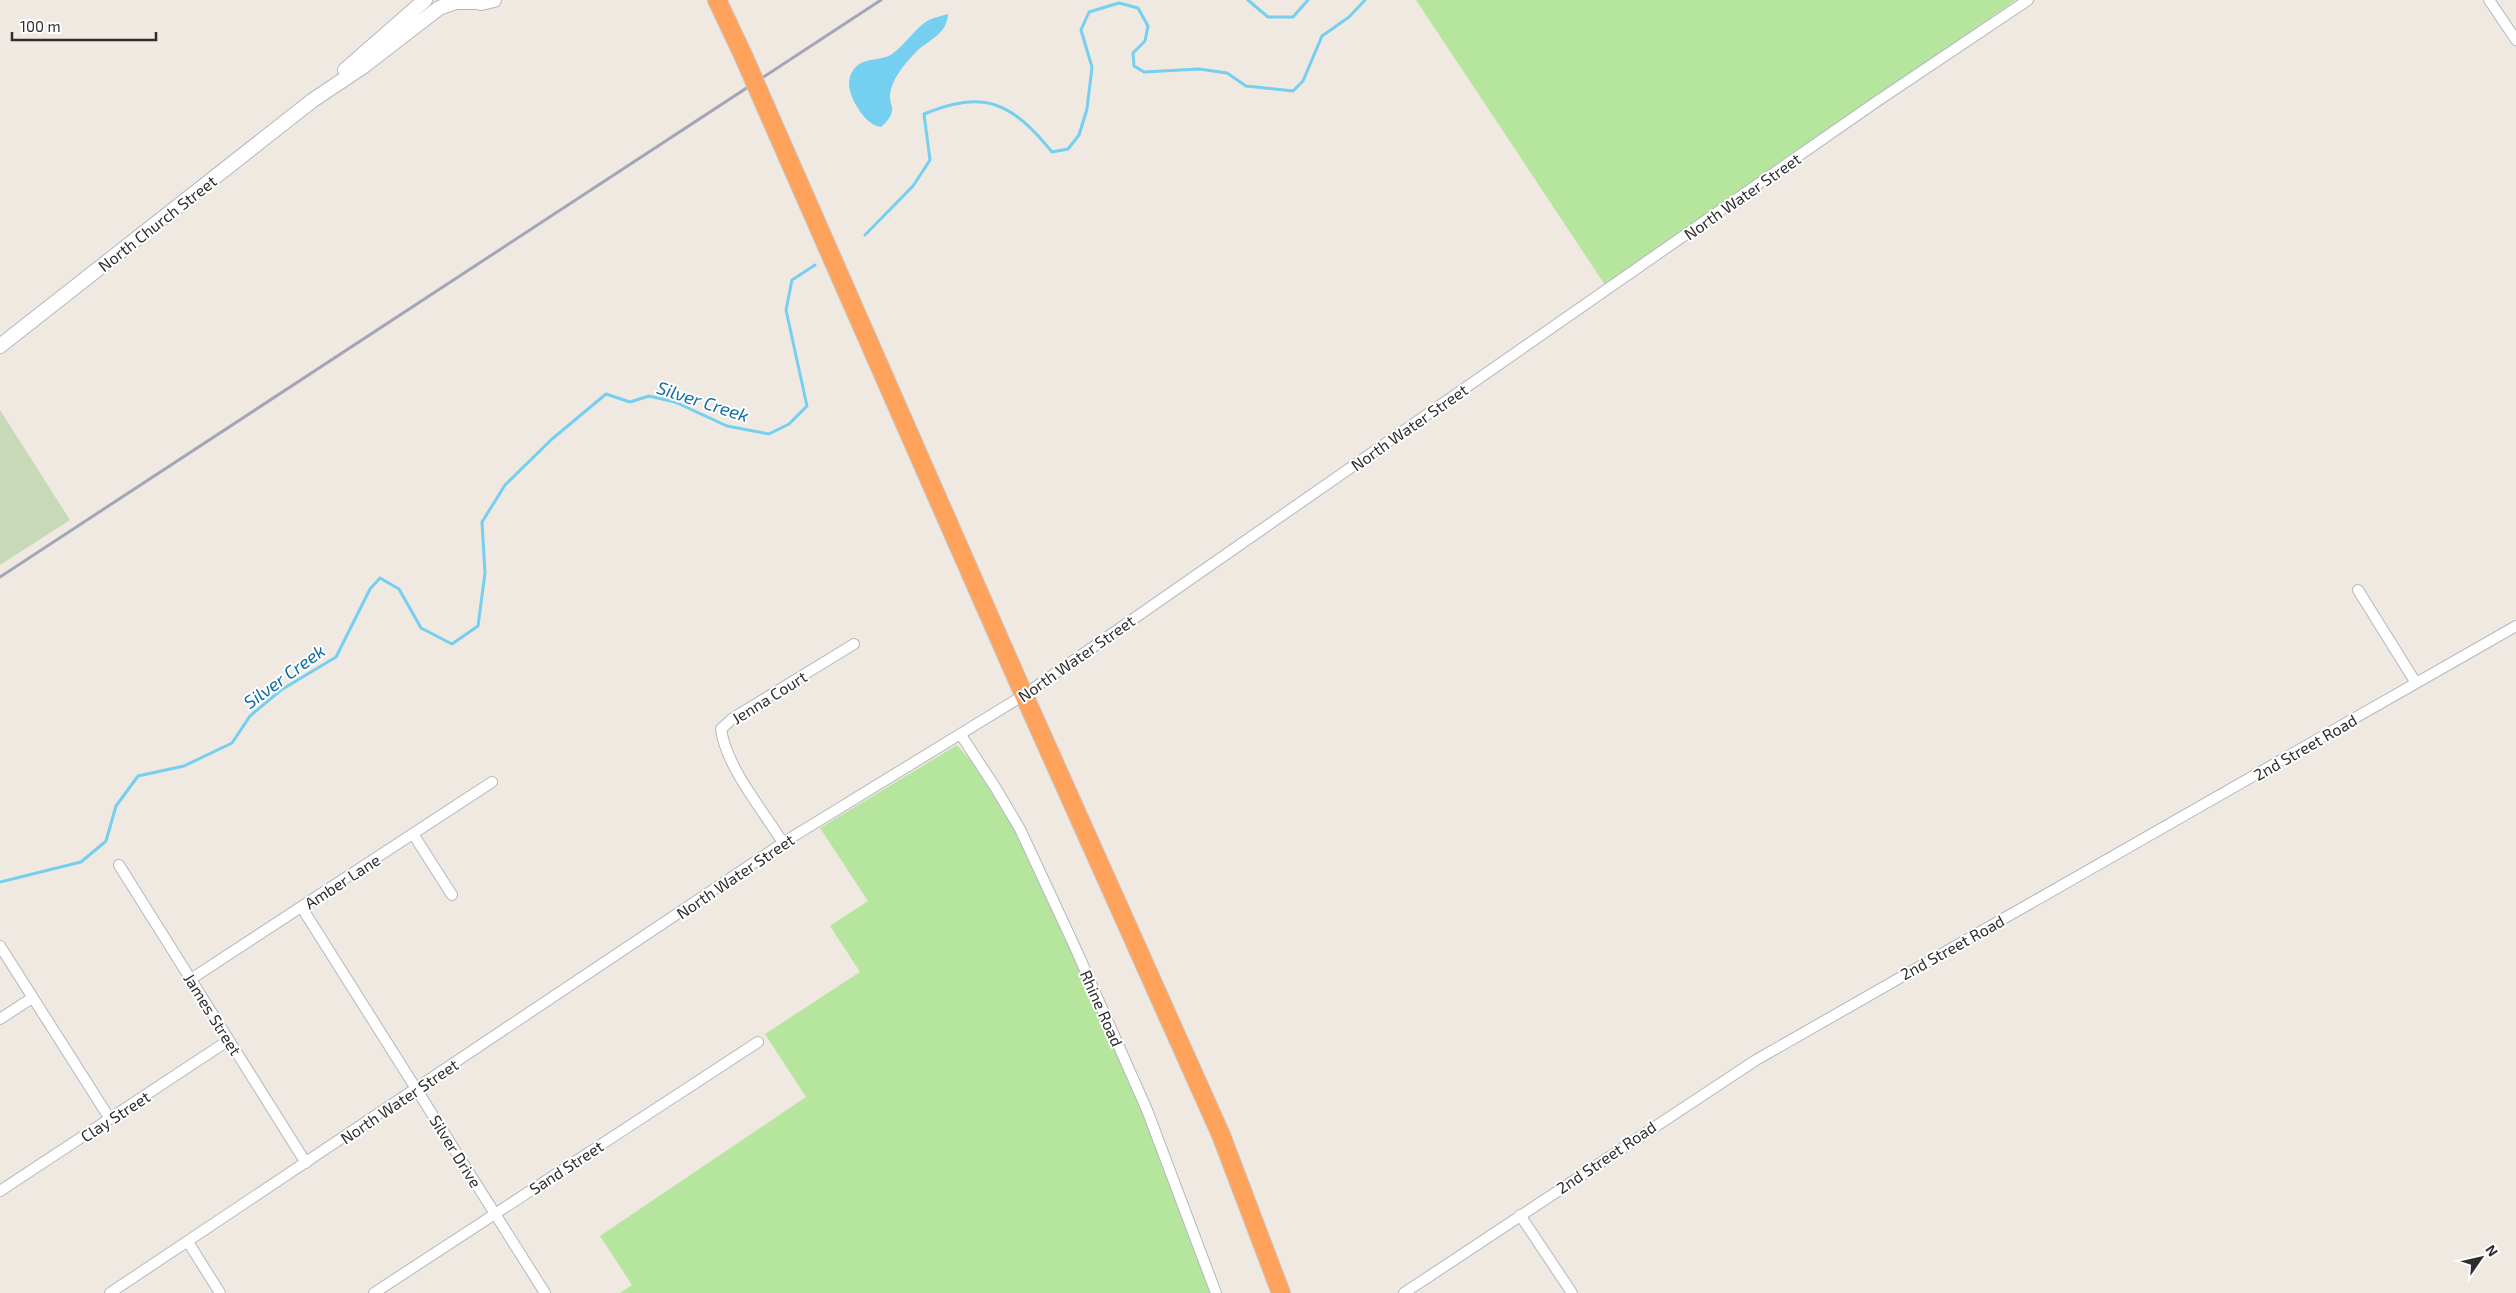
<svg xmlns="http://www.w3.org/2000/svg" width="2516" height="1293" font-family="'Exo 2',sans-serif">
	<style>
		.green { fill: #b6e59e }
		.cemetery { fill: #c8d9b8 }
		.water { fill: #75cff0 }
		.lines { fill: none; stroke-linecap: round; stroke-linejoin: round }
		.stream { stroke: #75cff0; stroke-width: 3 }
		.street-casing { stroke: #b4b7c1; stroke-width: 12 }
		.secondary-casing { stroke: #b4b7c1; stroke-width: 16 }
		.highway-casing { stroke: #c9c9c9; stroke-width: 20 }
		.street { stroke: #fff; stroke-width: 10 }
		.secondary { stroke: #fff; stroke-width: 14 }
		.highway { stroke: #ffa35c; stroke-width: 18 }
		.rail { stroke: #a3a6b8; stroke-width: 3 }
		.highway-bridge-casing { stroke: #c9c9c9; stroke-width: 20; stroke-linecap: butt }
		.highway-bridge { stroke: #ffa35c; stroke-width: 18 }
		.labels { text-anchor: middle; dominant-baseline: central; stroke-width: 4; stroke-linejoin: round; paint-order: stroke }
		.street-label { font-size: 16px; fill: #2e2e2e; stroke: #fff }
		.water-label { font-size: 18px; font-style: italic; fill: #0d6fa3; stroke: #fff }
	</style>
	<rect width="100%" height="100%" fill="#efe9e1"/>
	<path class="green" d="M1416 0H2016L1605 285Z
		M957 745 984 776 1015 825 1131 1082 1212 1293H620L632 1285 600 1236 806 1097 765 1034 860 972 830 926 868 901 820 828Z"/>
	<path class="cemetery" d="M0 410 70 520 0 565Z"/>
	<path class="water" d="M948 14C947 34 930 39 917 51 907 61 895 75 891 89 886 107 902 108 881 127 869 125 862 115 856 105 850 94 845 81 854 69 863 57 882 61 892 54 905 45 917 26 929 20 935 17 942 16 948 14Z"/>
	<g class="lines">
		<path class="stream" d="M1248 0 1268 17H1293L1308 0
			M865 235 913 186 930 160 924 114C985 89 1012 103 1052 152L1068 149 1079 135 1087 109 1092 67 1081 30 1089 12 1119 3 1138 8 1148 26 1145 41 1133 53 1134 66 1144 72 1199 69 1227 73 1246 86 1293 91 1303 81 1322 36 1349 17 1365 0
			M0 882 81 862 106 841 116 806 138 776 184 766 232 743 250 716 281 690 336 657 370 589 380 578 399 589 421 628 452 644 478 626 485 573 482 522 505 485 552 439 606 394 630 402 649 396 675 402 727 426 769 434 789 424 807 406 786 310 792 280 815 265"/>
		<g class="street-casing">
			<path id="street" d="M2489 0 2516 40
				M2358 590 2416 683
				M961 735 995 787 1020 829 1074 945 1147 1110 1216 1293
				M413 834 452 895
				M783 843C763 810 726 767 721 729L733 718 854 644
				M119 865 306 1163
				M302 908 545 1293
				M0 946 110 1119
				M191 979 492 782
				M0 1019 32 998
				M0 1191 229 1040
				M1520 1215 1572 1293
				M188 1242 220 1293
				M110 1293 789 839 1024 695 1876 102 2028 0
				M374 1293 758 1042
				M1404 1293 1756 1060 2516 626"/>
		</g>
		<g class="secondary-casing">
			<path id="secondary" d="M469 0 481 3 494 0
				M345 70 425 0
				M0 346 313 100 364 66 439 8 456 2H473"/>
		</g>
		<g class="highway-casing">
			<path id="highway" d="M717 0 743 55
				M767 110 1024 695 1221 1135 1281 1293"/>
		</g>
		<use href="#street" class="street"/>
		<use href="#secondary" class="secondary"/>
		<use href="#highway" class="highway"/>
		<path class="rail" d="M0 577 881 0"/>
		<g class="highway-bridge-casing">
			<path id="highway-bridge" d="M743 55 767 110"/>
		</g>
		<use href="#highway-bridge" class="highway-bridge"/>
	</g>
	<g class="labels">
		<g class="street-label">
			<text transform="translate(1742 196) rotate(-35)">North Water Street</text>
			<text transform="translate(157 223) rotate(-38)">North Church Street</text>
			<text transform="translate(1409 427) rotate(-35)">North Water Street</text>
			<text transform="translate(1076 658) rotate(-35)">North Water Street</text>
			<text transform="translate(769 697) rotate(-32)">Jenna Court</text>
			<text transform="translate(2305 747) rotate(-30)">2nd Street Road</text>
			<text transform="translate(735 876) rotate(-34)">North Water Street</text>
			<text transform="translate(342 881) rotate(-33)">Amber Lane</text>
			<text transform="translate(1952 947) rotate(-29)">2nd Street Road</text>
			<text transform="translate(1102 1008) rotate(66)">Rhine Road</text>
			<text transform="translate(213 1014) rotate(58)">James Street</text>
			<text transform="translate(399 1101) rotate(-34)">North Water Street</text>
			<text transform="translate(115 1116) rotate(-33)">Clay Street</text>
			<text transform="translate(456 1151) rotate(58)">Silver Drive</text>
			<text transform="translate(1606 1157) rotate(-34)">2nd Street Road</text>
			<text transform="translate(566 1167) rotate(-33)">Sand Street</text>
		</g>
		<g class="water-label">
			<text transform="translate(703 401) rotate(18)">Silver Creek</text>
			<text transform="translate(284 676) rotate(-36)">Silver Creek</text>
		</g>
	</g>
	<g transform="translate(2481 1258) rotate(56)" stroke="#ffffff" stroke-width="4" paint-order="stroke">
	<path d="M0-4L9 19L0 12L-9 19Z" fill="#2e2e2e"/>
	<text y="-8" font-size="14" font-weight="bold" text-anchor="middle" fill="#2e2e2e">N</text>
	</g>
	<path d="M12 32v8h144v-8" fill="none" stroke="#2e2e2e" stroke-width="2.5"/>
	<text x="20" y="32" font-size="15" fill="#2e2e2e" stroke="#ffffff" stroke-width="4" paint-order="stroke">100 m</text>
</svg>
